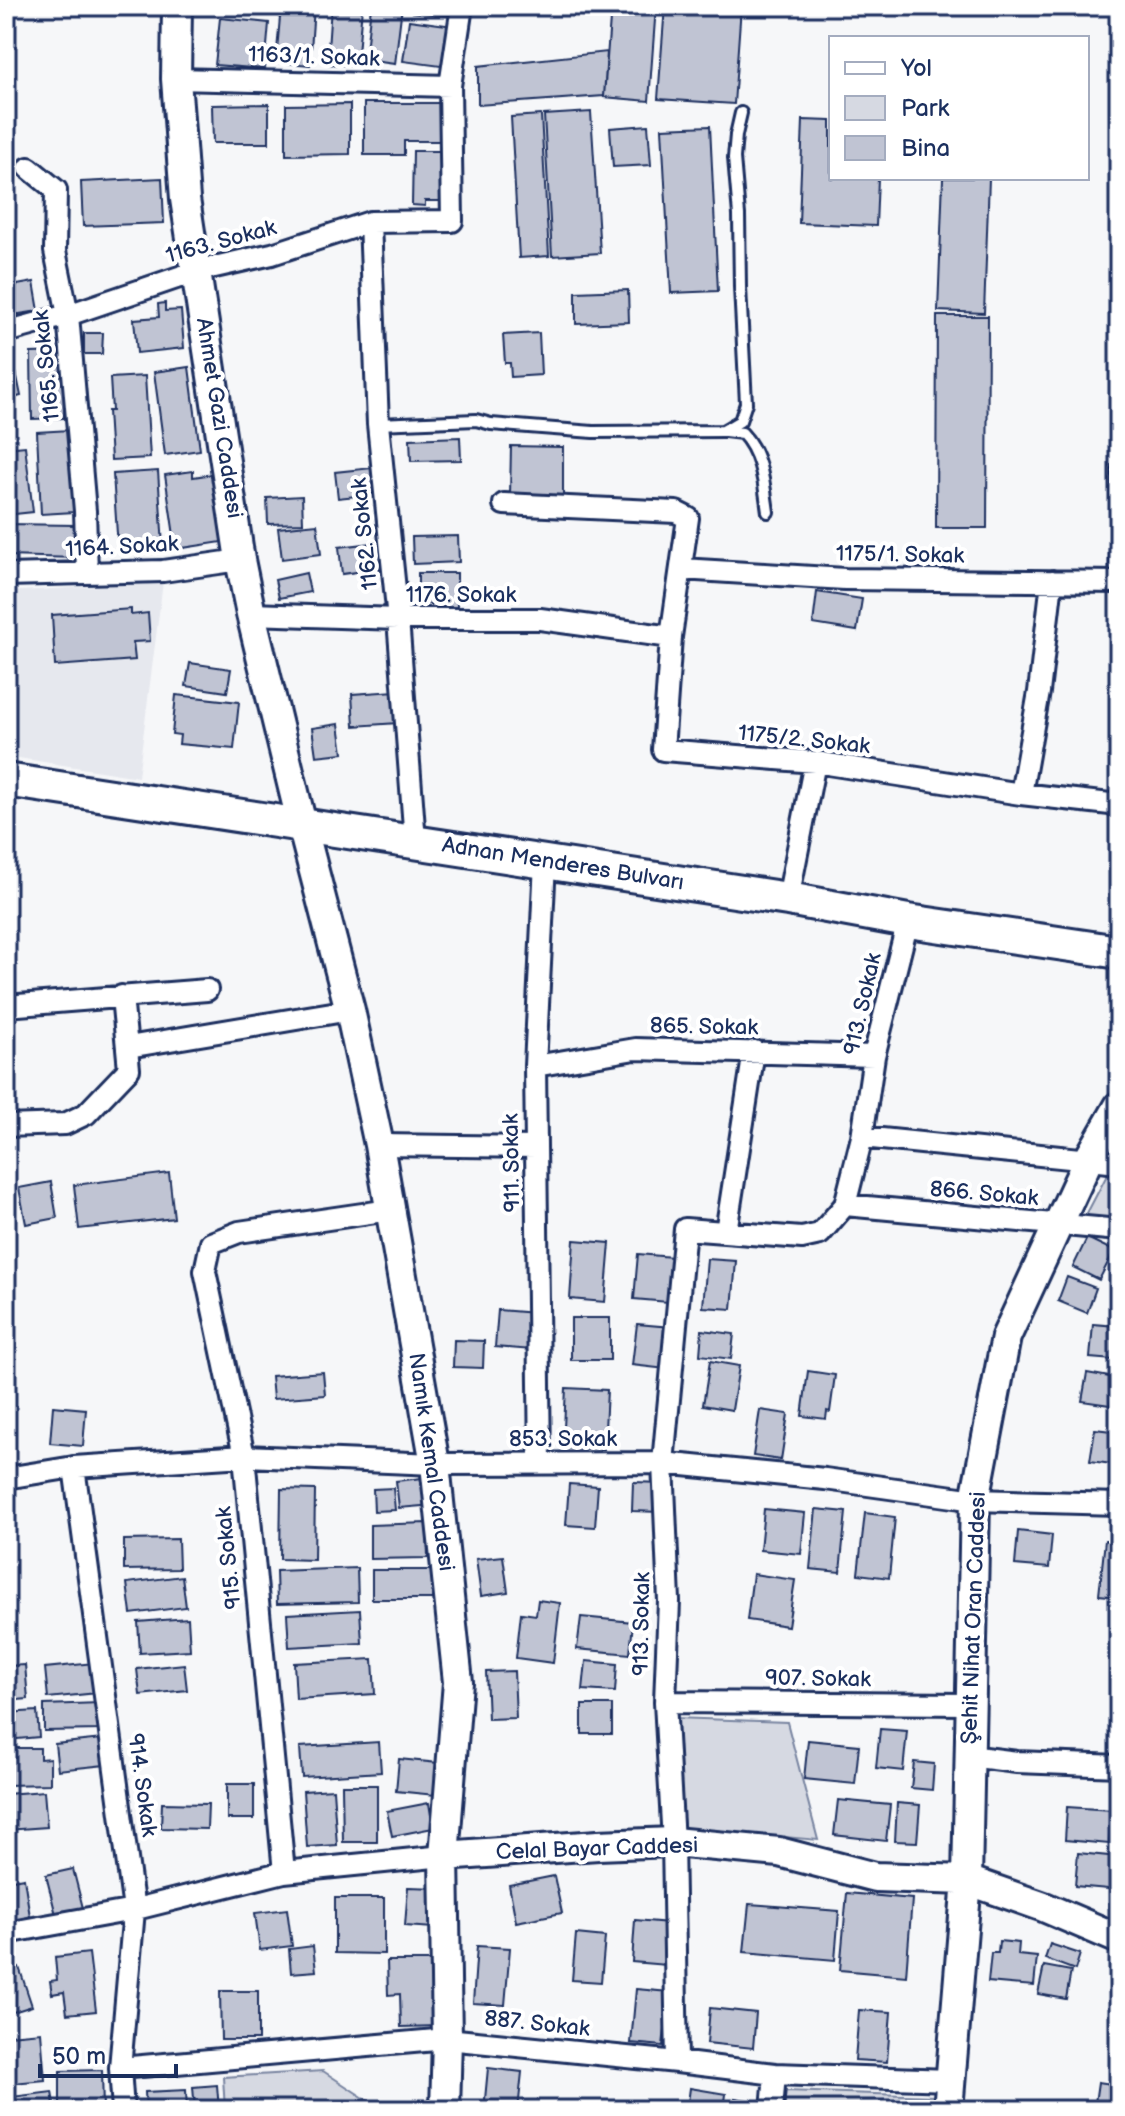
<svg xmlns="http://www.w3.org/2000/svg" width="1125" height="2116" font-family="'Balsamiq Sans',sans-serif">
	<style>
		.built { fill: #e6e8ee }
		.green { fill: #d6d9e2; stroke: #7884a0; stroke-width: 2 }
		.building { fill: #c0c4d3; stroke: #1b2f5e; stroke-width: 2 }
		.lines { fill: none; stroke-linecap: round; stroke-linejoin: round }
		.lane-casing { stroke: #1b2f5e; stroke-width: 16 }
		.street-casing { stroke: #1b2f5e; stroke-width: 26 }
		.secondary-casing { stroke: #1b2f5e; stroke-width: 34 }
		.primary-casing { stroke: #1b2f5e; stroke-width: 38 }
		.lane { stroke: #fff; stroke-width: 10 }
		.street { stroke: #fff; stroke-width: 20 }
		.secondary { stroke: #fff; stroke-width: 28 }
		.primary { stroke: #fff; stroke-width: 32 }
		.labels { text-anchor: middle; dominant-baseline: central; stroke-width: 8; stroke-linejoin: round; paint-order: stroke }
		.street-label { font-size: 22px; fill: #1b2f5e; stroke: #fff }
	</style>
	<rect width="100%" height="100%" fill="#f6f7f9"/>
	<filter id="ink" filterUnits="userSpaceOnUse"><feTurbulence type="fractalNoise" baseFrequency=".0125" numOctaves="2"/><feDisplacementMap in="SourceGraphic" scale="16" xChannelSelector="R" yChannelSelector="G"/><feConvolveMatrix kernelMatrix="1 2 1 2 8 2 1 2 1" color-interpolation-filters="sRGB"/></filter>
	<g filter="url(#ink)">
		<path class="built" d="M163 582 138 777 6 756V592Z"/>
		<path class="green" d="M1108 1173 1119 1174V1222L1084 1219Z
			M674 1718 787 1722 818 1840 684 1828Z
			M323 2071 367 2100 377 2110H225L223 2077Z
			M785 2091 934 2096 933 2110H784Z"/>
		<path class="building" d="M281 6H314L310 65 276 62Z
			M331 6H362L357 66 327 64Z
			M371 6H402L395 64 365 60Z
			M413 6H453L452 16 412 12Z
			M611 6H656L649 101 604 97Z
			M665 6H741L734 104 658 99Z
			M220 18 269 23 265 69 215 65Z
			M409 20 454 26 448 67 403 61Z
			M607 52 604 96 478 105V66Z
			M364 103H445V141H404V155H364Z
			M269 104V143H213L212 105Z
			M350 104V154L286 155V105Z
			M591 112 600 253 552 256 544 115Z
			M541 115 549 256 519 258 511 117Z
			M803 120 831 121V178H878L876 226 799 223Z
			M648 125 651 165 613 167 610 128Z
			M710 126 718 291 671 293 662 128Z
			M413 151H446V201H425V206L412 205Z
			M162 178 164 223 83 226 81 182Z
			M943 178H989L984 313 938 311Z
			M34 282 39 311 6 316V287Z
			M628 290 629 322 576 324V292Z
			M165 303V311L181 310 184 348 137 353 134 319 159 317 158 304Z
			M937 316H988L987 528H936Z
			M84 333H103L102 354H84Z
			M539 333 541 375 511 377 510 363H505L503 335Z
			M63 352 64 418 32 419 31 353Z
			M15 367 21 396 6 400V369Z
			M189 367 200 450 165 455 154 372Z
			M145 376 150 458 111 460 108 411H112L110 378Z
			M70 430 74 512 41 514 37 432Z
			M460 437 461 460 411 461 410 439Z
			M25 446 33 512 6 515V448Z
			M511 446 563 447V497L510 496Z
			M1111 465H1119V577H1109Z
			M372 468 375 494 338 498 335 472Z
			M158 471 163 546 118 549 113 474Z
			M193 471V477L213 474 222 542 176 549 165 475Z
			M302 496 303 523 268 524 267 498Z
			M6 524 76 525V558L6 556Z
			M317 524 321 554 282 559 278 528Z
			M458 536 459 562 413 564 412 537Z
			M381 542 385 568 342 574 339 547Z
			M306 573 310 592 279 598 275 580Z
			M418 573H457V613H435V604H418Z
			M817 592 862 599 857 631 813 624Z
			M131 609V615L148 613 150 641 133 642 135 660 55 666 52 615Z
			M190 663 231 669 227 692 186 686Z
			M396 691 398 723 354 726 352 694Z
			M176 695 239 702 234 749 179 744 180 735 172 734Z
			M339 724 343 753 316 756 312 728Z
			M169 1173 174 1218 79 1229 74 1185Z
			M51 1182 57 1218 26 1224 19 1188Z
			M1087 1238 1114 1251 1099 1280 1073 1267Z
			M574 1240 610 1243 605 1302 570 1299Z
			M638 1254 672 1257 668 1302 634 1299Z
			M707 1259 736 1261 732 1309 703 1307Z
			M1067 1277 1096 1288 1087 1313 1058 1301Z
			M498 1310 535 1313 532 1350 495 1347Z
			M571 1318H610V1360H571Z
			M637 1324 671 1327 666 1369 632 1365Z
			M1093 1324 1116 1326 1113 1360 1090 1358Z
			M702 1330 734 1334 731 1359 700 1355Z
			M454 1340 484 1341 483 1368 453 1367Z
			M710 1361 739 1366 732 1410 703 1405Z
			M808 1371 835 1375 830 1412 827 1411 826 1419 802 1416Z
			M323 1372 325 1395 273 1399 271 1376Z
			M1087 1373 1115 1378 1110 1405 1082 1401Z
			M566 1388 607 1390 604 1449 563 1448Z
			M53 1406 86 1409 83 1446 50 1443Z
			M760 1410 788 1414 781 1460 753 1456Z
			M1095 1429 1119 1432V1465L1090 1461Z
			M431 1477 434 1505 399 1508 396 1481Z
			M633 1482 662 1483 661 1512 632 1511Z
			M569 1484 598 1486 595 1527 566 1525Z
			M393 1488 395 1510 374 1511 373 1489Z
			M281 1489 315 1490 314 1560 280 1559Z
			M764 1509 805 1513 801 1554 760 1550Z
			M816 1509 846 1512 840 1572 810 1569Z
			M865 1513 895 1517 889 1578 858 1574Z
			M427 1523 428 1558 370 1559V1525Z
			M1018 1531 1052 1535 1049 1568 1015 1565Z
			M178 1539 179 1569 124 1570V1540Z
			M1105 1540 1119 1541V1597L1099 1595Z
			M503 1556 508 1592 481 1596 476 1559Z
			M357 1568 358 1602 277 1604 276 1571Z
			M372 1570H436V1599H372Z
			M753 1574 795 1580 788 1626 747 1620Z
			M182 1576 186 1607 131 1614 127 1583Z
			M538 1600 560 1603 553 1663 516 1658 521 1613 536 1615Z
			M360 1610 362 1643 289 1647 287 1614Z
			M581 1617 633 1622 630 1654 577 1649Z
			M188 1618 190 1650 140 1653 138 1622Z
			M373 1659 375 1694 296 1699 294 1663Z
			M586 1661 617 1664 615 1692 583 1690Z
			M94 1663 97 1693 48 1698 45 1668Z
			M184 1664 187 1690 140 1695 137 1669Z
			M25 1665 28 1699 6 1701V1666Z
			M514 1671 516 1718 488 1719 486 1672Z
			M100 1703 101 1730 44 1731V1705Z
			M582 1705H612V1734H582Z
			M37 1711 39 1737 6 1740V1713Z
			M880 1729 907 1731 903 1771 876 1768Z
			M102 1739 105 1765 58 1770 55 1744Z
			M808 1740 859 1745 855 1784 804 1779Z
			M379 1742 381 1772 302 1777 300 1747Z
			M6 1748H40V1759L50 1758V1784L6 1785Z
			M399 1759 438 1763 435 1795 396 1791Z
			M914 1762 934 1764 932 1790 911 1788Z
			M227 1784H254V1819H227Z
			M342 1785H377V1842H343Z
			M333 1789 337 1845 307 1847 303 1791Z
			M44 1791 47 1827 6 1830V1794Z
			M838 1800 890 1805 886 1841 834 1835Z
			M162 1803 208 1804 207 1829 161 1828Z
			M429 1803 433 1828 392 1836 387 1811Z
			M897 1803 920 1805 917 1842 895 1841Z
			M1067 1807 1112 1810 1109 1844 1065 1840Z
			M1078 1853 1119 1857V1890L1075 1886Z
			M73 1869 84 1912 57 1919 46 1875Z
			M554 1876 562 1913 516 1922 509 1885Z
			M24 1878 31 1923 6 1927V1881Z
			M408 1887 437 1888 434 1928 405 1926Z
			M847 1893 912 1899 906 1976 840 1970Z
			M335 1898H384V1954L335 1953Z
			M749 1904 839 1911 835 1960 744 1952Z
			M287 1909 292 1946 260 1950 255 1913Z
			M635 1920 669 1923 666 1965 632 1962Z
			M576 1934 605 1937 601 1982 572 1980Z
			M999 1941 1019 1943 1018 1955 1037 1957 1034 1986 988 1982 991 1953H998Z
			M1050 1944 1080 1954 1075 1970 1045 1959Z
			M313 1946 316 1971 291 1973 289 1949Z
			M477 1946 510 1948 505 2005 473 2003Z
			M89 1953 96 2011 67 2014 64 1992 52 1994 50 1981 57 1980 55 1957Z
			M387 1961H440V2026L401 2027 400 1994 388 1995Z
			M1044 1966 1071 1971 1066 1999 1038 1994Z
			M19 1967 32 2006 7 2014 6 1971Z
			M636 1989 669 1992 663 2046 631 2043Z
			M220 1991H258V2040H221Z
			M710 2008 756 2013 753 2048 707 2043Z
			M859 2010 891 2012 887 2062 855 2060Z
			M41 2032 45 2080 13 2083 9 2035Z
			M488 2068 522 2072 518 2110H484Z
			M102 2070 103 2110H60V2071Z
			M1098 2082 1119 2085V2110H1094Z
			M217 2085 219 2110H195L193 2087Z
			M690 2088 726 2094 724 2110H687Z
			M186 2090 187 2110H146L145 2092Z
			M52 2092 55 2110H13L11 2097Z
			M735 2098 767 2103 766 2110H733Z"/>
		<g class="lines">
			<g class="lane-casing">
				<path id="lane" d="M378 424 476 420 491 424 593 432 723 431 740 421 746 403 740 287 739 215 734 158 736 135 741 113
					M725 431 742 433C762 454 764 484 768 512"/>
			</g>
			<g class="street-casing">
				<path id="street" d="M176 79 450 86
					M29 168 56 190 55 251 68 315 85 511 87 573
					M370 222 378 424 398 619 415 841
					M6 332 68 315 197 271 272 254 370 222 452 221 450 86 462 6
					M504 504 676 512 688 518 671 637 663 750 815 762 1021 794 1119 805
					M681 569 845 579 1119 582
					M6 575 163 571 240 560
					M251 614 398 619H540L671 637
					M1021 794 1039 692 1052 581
					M788 899 815 762
					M6 1006 207 990
					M128 1047 350 1010
					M535 1066 635 1049 874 1056
					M6 1126 65 1124 86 1114 129 1069 122 996
					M862 1137 1119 1163
					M379 1145 536 1147
					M845 1205 1119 1230
					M726 1232 754 1051
					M540 1463 535 1066 545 862
					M74 1467 134 1910 120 2068 123 2110
					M6 1478 74 1467 244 1456 435 1464 663 1463 825 1479 975 1500 1119 1504
					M665 1702 970 1704
					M969 1756 1017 1762 1119 1766
					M284 1872 244 1456 205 1271 211 1243 239 1232 390 1210
					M6 1933 128 1911 284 1872 444 1856
					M677 2062 673 1842 665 1702 669 1601 663 1463 685 1229 802 1238 820 1234 845 1205 862 1137 874 1056 908 921
					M120 2068 447 2039 677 2062 775 2074 950 2080
					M772 2110 775 2074"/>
			</g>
			<g class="secondary-casing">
				<path id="secondary" d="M177 6 176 79 185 199 240 560 251 614 302 825 350 1010 379 1145 435 1464 458 1682 444 1856 447 2039 445 2110
					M444 1856 598 1845 673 1842 779 1852 875 1877 967 1880 1044 1907 1119 1939
					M948 2110 967 1880 975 1500 1006 1337 1088 1160 1119 1106"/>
			</g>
			<g class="primary-casing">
				<path id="primary" d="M6 780 788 899 908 921 1119 952"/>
			</g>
			<use href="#lane" class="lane"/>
			<use href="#street" class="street"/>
			<use href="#secondary" class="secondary"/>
			<use href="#primary" class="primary"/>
		</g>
	</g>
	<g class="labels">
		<g class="street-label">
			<text transform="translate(314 57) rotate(2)">1163/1. Sokak</text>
			<text transform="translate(221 242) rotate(-15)">1163. Sokak</text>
			<text transform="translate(47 366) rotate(-96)">1165. Sokak</text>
			<text transform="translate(219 418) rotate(81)">Ahmet Gazi Caddesi</text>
			<text transform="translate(365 534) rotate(-96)">1162. Sokak</text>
			<text transform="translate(122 547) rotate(-3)">1164. Sokak</text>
			<text transform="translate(900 555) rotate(1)">1175/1. Sokak</text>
			<text x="461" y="595">1176. Sokak</text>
			<text transform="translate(804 740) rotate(6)">1175/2. Sokak</text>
			<text transform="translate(563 864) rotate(9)">Adnan Menderes Bulvarı</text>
			<text transform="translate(863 1004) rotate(-77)">913. Sokak</text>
			<text transform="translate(704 1027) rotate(1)">865. Sokak</text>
			<text transform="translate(512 1163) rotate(-91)">911. Sokak</text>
			<text transform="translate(984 1194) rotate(5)">866. Sokak</text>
			<text x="563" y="1439">853. Sokak</text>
			<text transform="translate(431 1462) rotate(82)">Namık Kemal Caddesi</text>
			<text transform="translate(229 1558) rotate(-96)">915. Sokak</text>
			<text transform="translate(974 1618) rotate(-88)">Şehit Nihat Oran Caddesi</text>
			<text transform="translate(642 1624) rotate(-89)">913. Sokak</text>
			<text transform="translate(818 1679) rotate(1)">907. Sokak</text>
			<text transform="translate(142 1785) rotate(82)">914. Sokak</text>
			<text transform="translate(597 1849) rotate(-2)">Celal Bayar Caddesi</text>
			<text transform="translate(537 2024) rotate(6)">887. Sokak</text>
		</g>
	</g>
	<rect width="1125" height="2116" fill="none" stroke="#fff" stroke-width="32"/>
	<rect x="16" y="16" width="1093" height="2084" fill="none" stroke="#1b2f5e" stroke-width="3" filter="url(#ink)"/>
	<rect x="829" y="36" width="260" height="144" fill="#ffffff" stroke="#a4acbf" stroke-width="2"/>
	<rect x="845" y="62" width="40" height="12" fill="#ffffff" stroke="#a4acbf" stroke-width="2"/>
	<text x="901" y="76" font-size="24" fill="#1b2f5e">Yol</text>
	<rect x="845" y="96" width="40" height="24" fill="#d6d9e2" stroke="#a4acbf" stroke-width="2"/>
	<text x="901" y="116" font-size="24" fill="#1b2f5e">Park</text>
	<rect x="845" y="136" width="40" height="24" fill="#c0c4d3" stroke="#a4acbf" stroke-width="2"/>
	<text x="901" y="156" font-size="24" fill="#1b2f5e">Bina</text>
	<path d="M40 2064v12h136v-12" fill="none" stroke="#1b2f5e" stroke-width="4"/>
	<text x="52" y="2064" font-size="24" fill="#1b2f5e" stroke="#ffffff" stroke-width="6" paint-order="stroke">50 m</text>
</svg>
